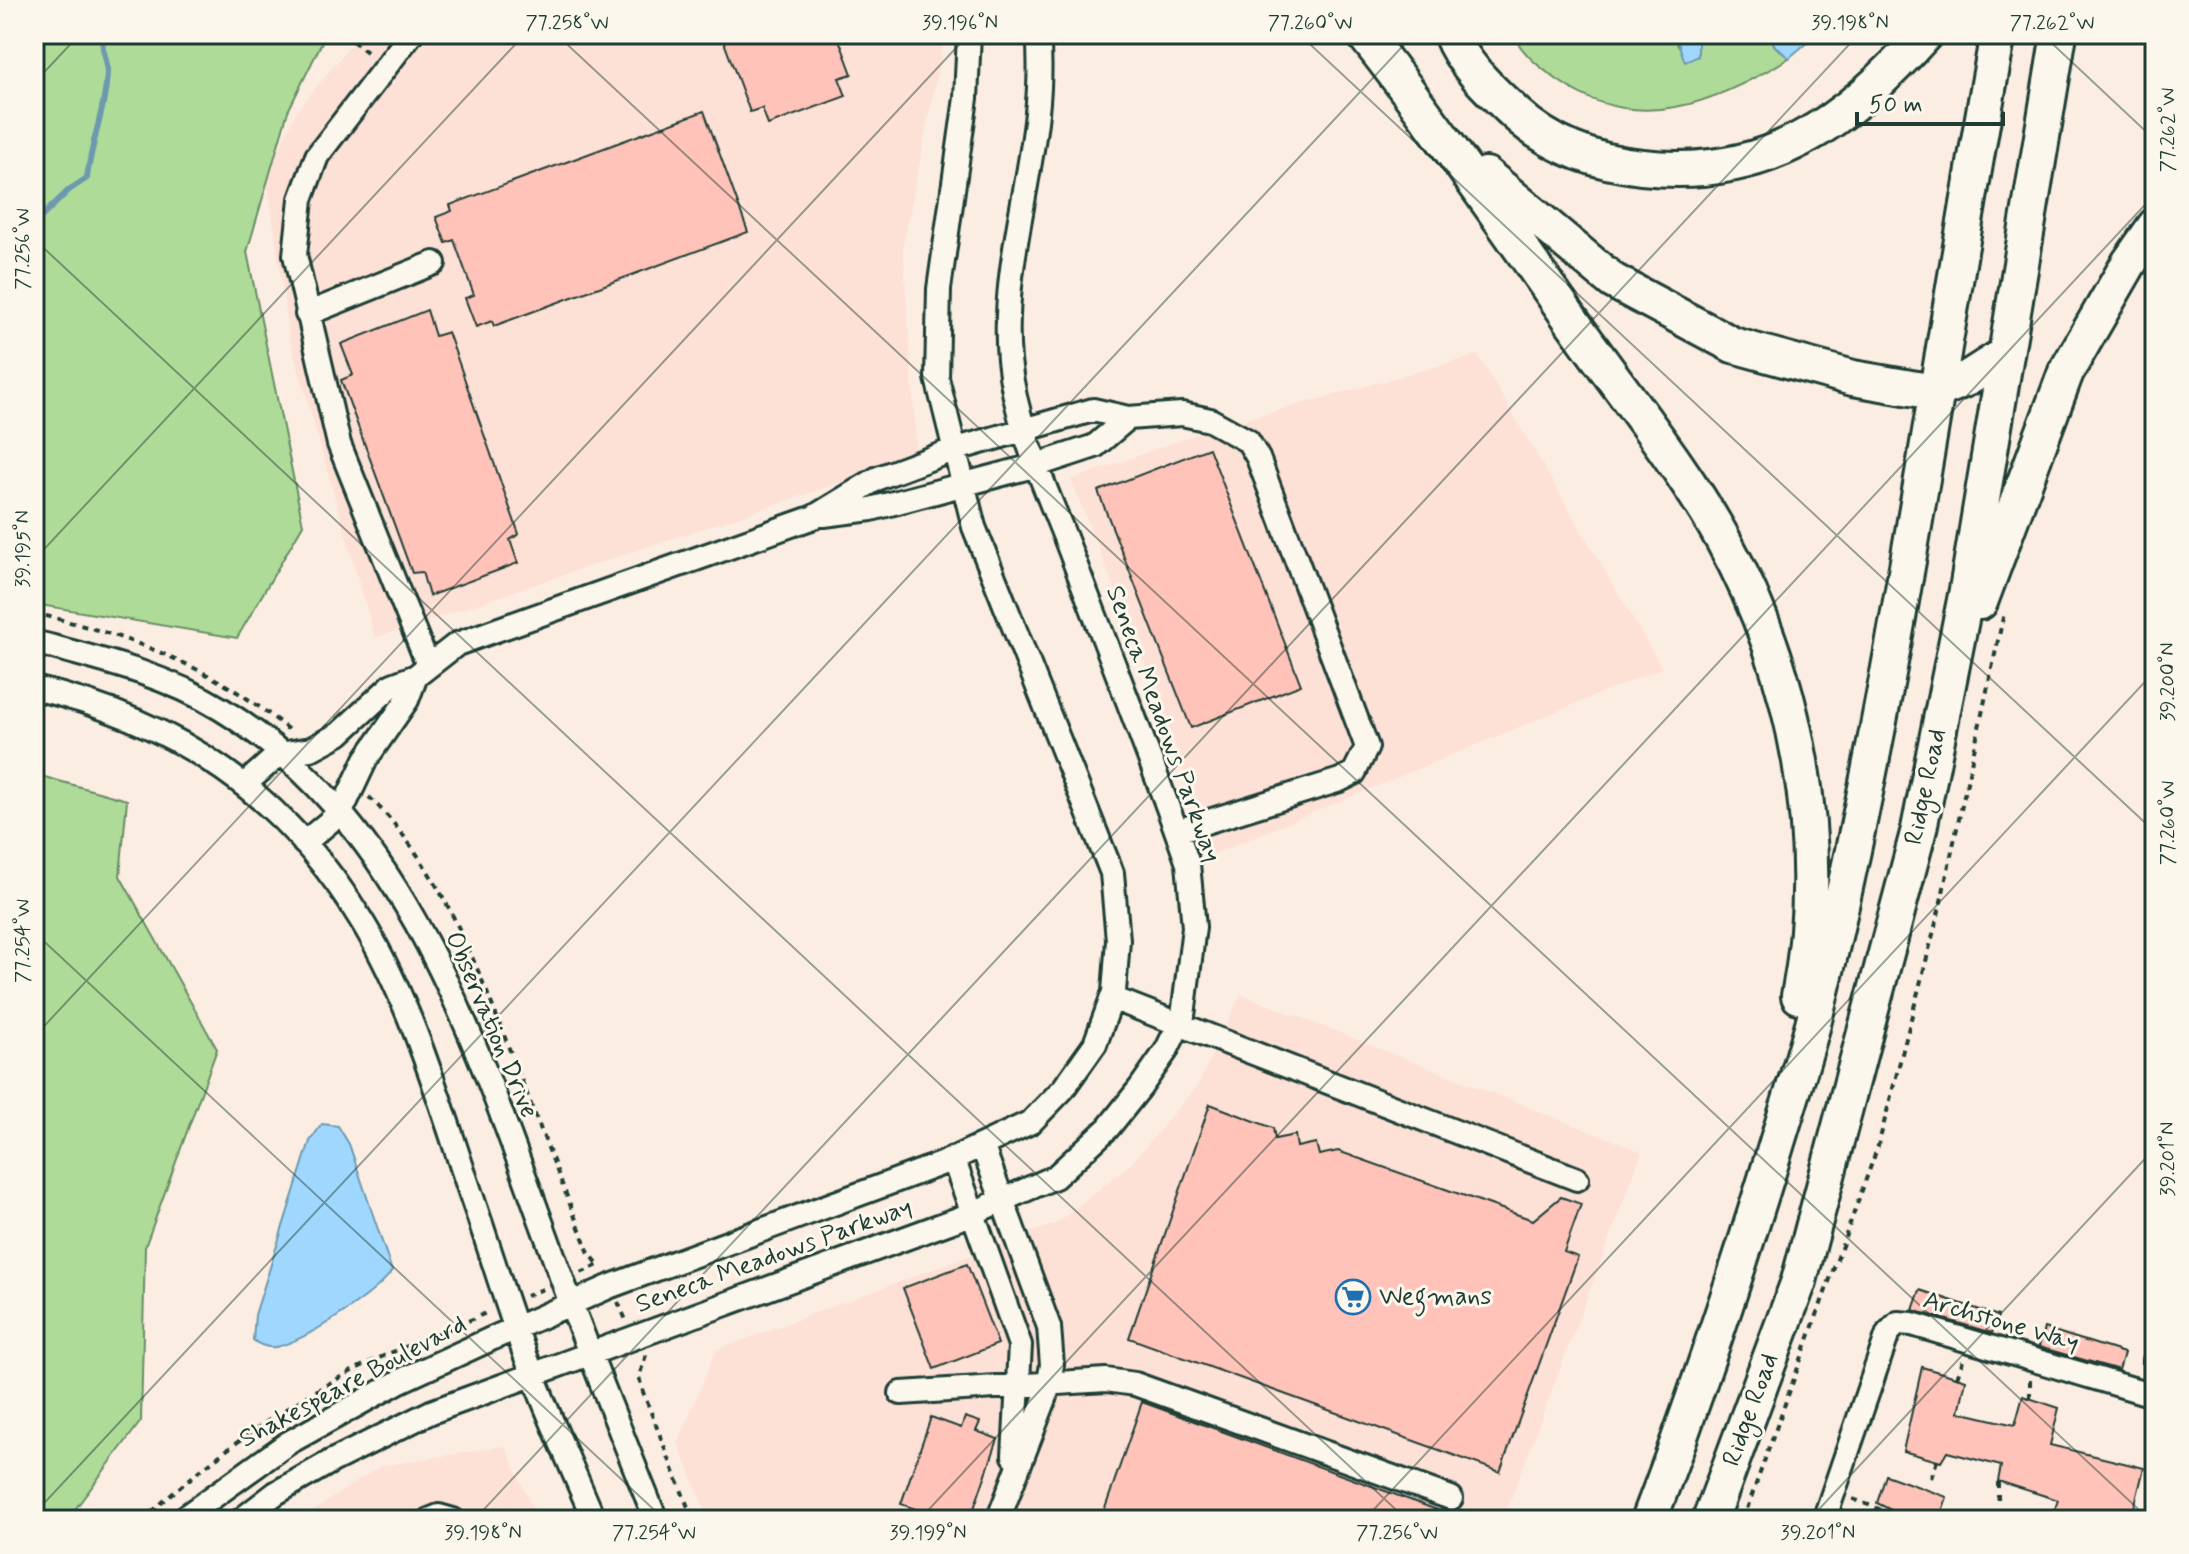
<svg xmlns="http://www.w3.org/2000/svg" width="2189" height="1554" font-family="Mynerve,sans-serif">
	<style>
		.built { fill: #fde0d6 }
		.green { fill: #afdb99; stroke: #678c66; stroke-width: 2 }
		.water { fill: #a0d7ff; stroke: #6c99ae; stroke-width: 2 }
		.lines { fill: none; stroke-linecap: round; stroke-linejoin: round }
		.stream { stroke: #6c99ae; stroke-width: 6 }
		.building { fill: #ffc3b9; stroke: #1f3d34; stroke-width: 2 }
		.minor-casing { stroke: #1f3d34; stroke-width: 28 }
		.highway-casing { stroke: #1f3d34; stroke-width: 40 }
		.path { stroke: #1f3d34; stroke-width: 4; stroke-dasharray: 6 6; stroke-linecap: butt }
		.minor { stroke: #fbf7ec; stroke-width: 22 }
		.highway { stroke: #fbf7ec; stroke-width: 34 }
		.ticks { fill: none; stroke: #1f3d34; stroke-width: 2; stroke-opacity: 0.45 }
		.labels { text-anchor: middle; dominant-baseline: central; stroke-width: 6; stroke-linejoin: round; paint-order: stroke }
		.street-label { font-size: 26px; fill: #1f3d34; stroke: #fbf7ec }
		.poi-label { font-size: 26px; fill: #1f3d34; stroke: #fbf7ec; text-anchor: start }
		.neatline { fill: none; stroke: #1f3d34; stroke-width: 3 }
		.ticks-label { font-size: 20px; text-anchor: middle; fill: #1f3d34 }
	</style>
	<rect width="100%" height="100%" fill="#fcede2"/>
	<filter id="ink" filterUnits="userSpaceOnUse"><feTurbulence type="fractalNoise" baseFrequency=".0125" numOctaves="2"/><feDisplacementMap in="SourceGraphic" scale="16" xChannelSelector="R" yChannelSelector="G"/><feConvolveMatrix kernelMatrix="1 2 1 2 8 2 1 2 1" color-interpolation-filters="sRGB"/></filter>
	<g filter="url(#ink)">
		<path class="built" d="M360 34H945L903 246 917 457 375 638 289 336 267 176 296 112Z
			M1478 355 1662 668 1208 856 1167 719 1071 480 1208 430Z
			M1241 994 1642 1152 1503 1520H709L678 1443 716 1350 1057 1223 1131 1164 1199 1083Z
			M505 1446 538 1520H300L380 1466Z"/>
		<path class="green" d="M34 34H326L288 111 247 252 303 525 237 638 34 604Z
			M1512 34H1675L1678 46 1698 56V34H1769L1775 46 1789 58C1716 103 1636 136 1559 81 1539 67 1525 56 1512 34Z
			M34 774 127 800 120 876 217 1049 145 1247 141 1421 67 1520H34Z"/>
		<path class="water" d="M1675 34H1698V56L1685 62Z
			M1769 34H1803L1810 40 1789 58 1775 46Z
			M322 1124 338 1126 349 1144 392 1271C375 1295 305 1341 276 1347 267 1348 259 1345 253 1340L255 1315 310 1141Z"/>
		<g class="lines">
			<path class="stream" d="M34 38 37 34
				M34 224 69 190 87 178C91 142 106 108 107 71 108 56 99 49 104 34"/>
		</g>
		<path class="building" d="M721 34H837L852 74 839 78 846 96 768 125 762 108 750 112Z
			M704 111 748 232 494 326 492 321 476 327 465 298 474 295 454 240 446 243 436 217 452 211 450 205Z
			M427 310 435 336 448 332 519 534 510 540 518 563 429 596 422 572 412 573 341 380 353 375 341 344Z
			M1209 448 1301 685 1191 728 1098 491Z
			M1210 1104 1273 1128 1275 1139 1295 1135 1297 1147 1316 1143 1319 1155 1338 1151 1533 1220 1561 1197 1581 1204 1564 1252 1578 1257 1500 1472 1129 1338Z
			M967 1264 998 1344 934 1369 903 1288Z
			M1920 1290 1998 1316 1992 1333 1913 1310Z
			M2044 1328 2124 1353 2119 1370 2039 1347Z
			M1922 1367 1966 1380 1959 1412 2015 1425 2023 1396 2059 1408 2050 1445 2144 1468 2131 1520H2051L2058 1500 1998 1481 2001 1466 1947 1452 1941 1462 1903 1451Z
			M1142 1402 1459 1518V1520H1101Z
			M931 1417 961 1428 965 1417 980 1422 976 1431 998 1439 970 1520H947L901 1504Z
			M1886 1475 1947 1497 1939 1520H1890L1893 1511 1877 1503Z"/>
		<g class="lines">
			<g class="minor-casing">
				<path id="minor" d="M411 34 317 156 301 199 295 255 339 444 428 665
					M307 314 434 263
					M824 515 871 509 1037 465 1095 446 1128 418
					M34 642C98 659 164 674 221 709 408 824 476 1045 547 1238 581 1333 618 1426 656 1520
					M416 676 457 644 814 517 878 478 953 450 1093 410 1128 418 1182 414 1210 420 1248 441 1258 458 1367 747 1354 773 1340 780 1177 831
					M34 688C178 721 286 795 363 923 415 1009 445 1120 478 1215 496 1268 512 1323 533 1375 552 1424 574 1472 594 1520
					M244 785 279 754 311 749 339 734 392 685 416 676 407 700 366 759 341 812 304 843
					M1112 998 1577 1179
					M982 1145 1049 1327 1052 1365 1046 1396 998 1520
					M953 1158 1020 1345 1014 1456
					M2155 1361V1399
					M901 1393 1106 1380 1135 1384 1451 1498
					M181 1520 288 1443 400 1381 491 1339 611 1286 946 1162 1031 1122 1063 1089 1095 1044 1114 992 1118 940 1112 873 974 527 937 378 939 289 966 98 969 34
					M241 1520 276 1493 332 1461 431 1412 966 1216 1055 1177 1108 1128 1140 1088 1166 1051 1183 1016 1194 927 1188 864C1151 757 1108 651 1068 545 1045 486 1015 423 1009 360 999 251 1049 143 1038 34
					M429 1520 439 1516 453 1520
					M1824 1520 1888 1333 1898 1323 1912 1324 2153 1395"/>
			</g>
			<g class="highway-casing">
				<path id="highway" d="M1364 34C1438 128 1505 226 1574 324 1622 392 1683 467 1722 538 1797 673 1829 844 1799 996
					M1451 34C1463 66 1492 91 1516 114 1551 146 1594 162 1642 167 1767 181 1845 123 1925 34
					M1486 175 1613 281 1733 345 1853 378 1934 392 1968 378 2004 355
					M1980 602 2066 372 2129 263 2155 226
					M1649 1520C1695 1400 1735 1279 1773 1156 1786 1112 1801 1068 1813 1024 1895 698 1937 364 1998 34
					M1710 1520 1799 1281 1919 829 1967 590 2059 34"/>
			</g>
			<path class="path" d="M343 34 370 54
				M34 613C127 635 218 668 291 732
				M369 797C441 866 478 969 514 1061 539 1125 564 1189 589 1253L599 1265
				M581 1273 598 1265
				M526 1296 543 1289
				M618 1302 626 1320
				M646 1355 639 1377 643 1392 693 1520
				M1957 1377 1963 1361
				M2030 1398V1378
				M1931 1478 1937 1461
				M1853 1499 1892 1514
				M1998 1500V1481
				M143 1520C206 1461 281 1407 358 1368 400 1347 445 1332 488 1312
				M1743 1520 1878 1146 1938 915 2004 613"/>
			<use href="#minor" class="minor"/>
			<use href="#highway" class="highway"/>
		</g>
	</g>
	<path class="ticks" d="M556 34 2150 1520M1299 34 2155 832M2042 34 2155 140M34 83 80 34M34 239 1407 1520M34 560 525 34M34 932 665 1520M34 1037 969 34M34 1514 1414 34M474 1520 1859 34M919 1520 2155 194M1364 1520 2155 671M1809 1520 2155 1148"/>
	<defs>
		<g id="supermarket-ring" transform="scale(1.8)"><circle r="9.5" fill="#fbf7ec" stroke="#1f6fb2" stroke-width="1.5"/><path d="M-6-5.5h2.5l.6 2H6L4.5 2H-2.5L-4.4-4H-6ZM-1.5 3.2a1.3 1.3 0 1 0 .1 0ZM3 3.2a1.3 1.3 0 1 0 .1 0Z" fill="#1f6fb2"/></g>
	</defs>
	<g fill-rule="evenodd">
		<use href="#supermarket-ring" x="1353" y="1297"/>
	</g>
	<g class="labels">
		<g class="street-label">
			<text transform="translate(1163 724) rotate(70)">Seneca Meadows Parkway</text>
			<text transform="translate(1926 787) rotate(-78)">Ridge Road</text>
			<text transform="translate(491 1025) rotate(67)">Observation Drive</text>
			<text transform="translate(774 1256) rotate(-20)">Seneca Meadows Parkway</text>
			<text transform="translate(2001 1322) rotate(16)">Archstone Way</text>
			<text transform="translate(353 1382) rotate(-28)">Shakespeare Boulevard</text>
			<text transform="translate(1751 1410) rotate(-70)">Ridge Road</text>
		</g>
		<g class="poi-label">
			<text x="1379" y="1297">Wegmans</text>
		</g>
	</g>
	<rect width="2189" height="1554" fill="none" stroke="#fbf7ec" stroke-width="88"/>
	<path d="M1857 112v12h146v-12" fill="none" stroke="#1f3d34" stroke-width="4"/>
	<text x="1869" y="112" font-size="24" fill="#1f3d34" stroke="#fbf7ec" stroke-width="6" paint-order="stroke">50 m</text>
	<rect x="44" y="44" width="2101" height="1466" class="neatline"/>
	<g class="ticks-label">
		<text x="567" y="29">77.258°W</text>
		<text x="960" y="29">39.196°N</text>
		<text x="1310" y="29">77.260°W</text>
		<text x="1850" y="29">39.198°N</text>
		<text x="2052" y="29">77.262°W</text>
		<text transform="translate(2167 130) rotate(-90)" y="7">77.262°W</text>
		<text transform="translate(22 249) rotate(-90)" y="7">77.256°W</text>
		<text transform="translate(22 549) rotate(-90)" y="7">39.195°N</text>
		<text transform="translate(2167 682) rotate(-90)" y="7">39.200°N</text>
		<text transform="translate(2167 823) rotate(-90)" y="7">77.260°W</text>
		<text transform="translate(22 941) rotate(-90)" y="7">77.254°W</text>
		<text transform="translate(2167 1159) rotate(-90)" y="7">39.201°N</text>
		<text x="483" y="1539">39.198°N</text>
		<text x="654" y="1539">77.254°W</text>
		<text x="928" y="1539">39.199°N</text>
		<text x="1397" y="1539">77.256°W</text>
		<text x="1818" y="1539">39.201°N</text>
	</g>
</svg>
